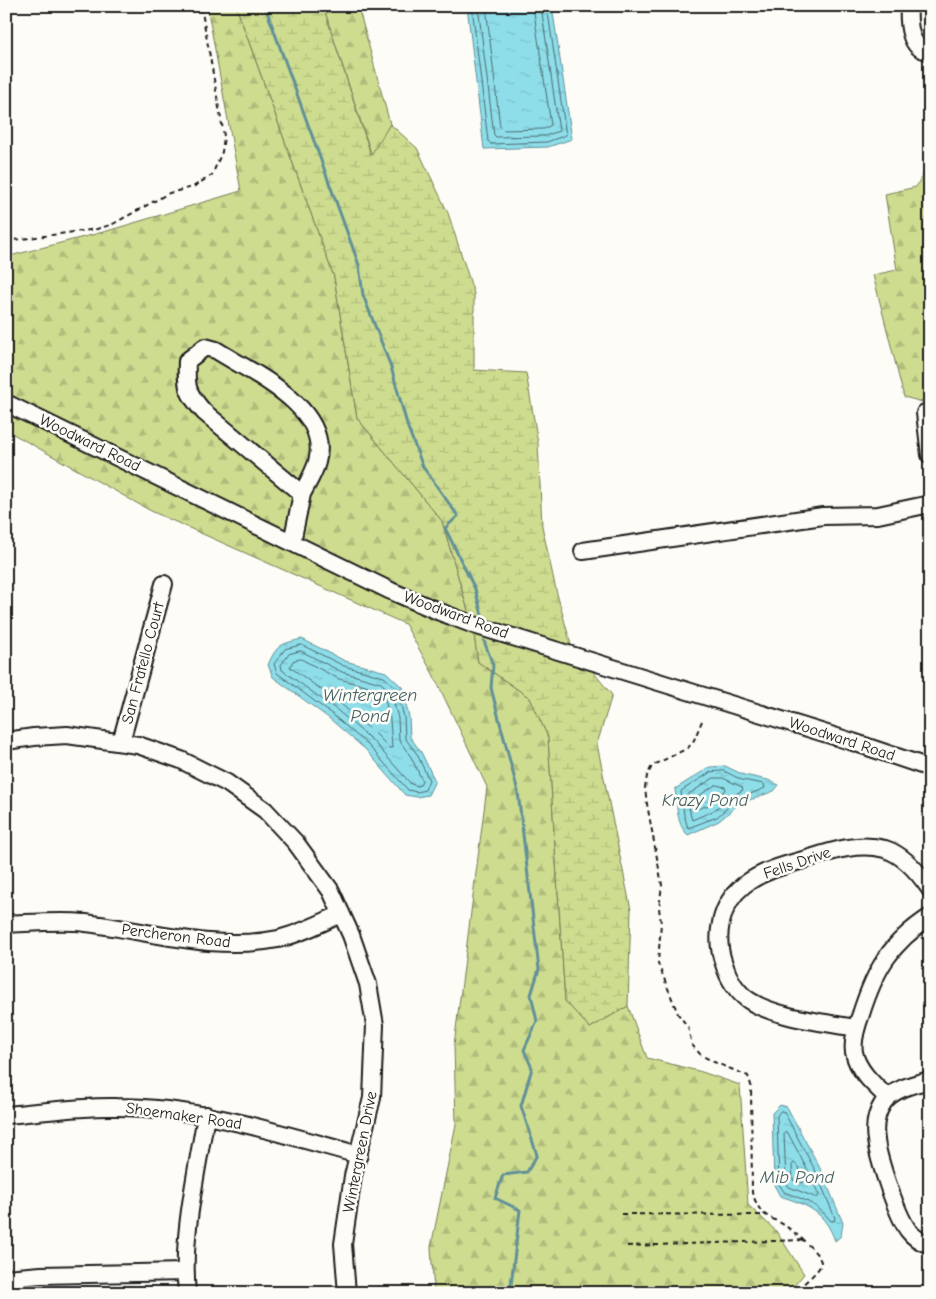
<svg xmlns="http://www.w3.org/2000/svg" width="936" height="1299" font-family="'Comic Neue',sans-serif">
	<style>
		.forest { fill: url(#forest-firs); stroke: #757c56 }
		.wetland { fill: url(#wetland-marsh); stroke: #757c56 }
		.water { fill: url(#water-ripples); stroke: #609098 }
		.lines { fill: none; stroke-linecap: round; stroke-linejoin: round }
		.shore { stroke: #4a6a6e; stroke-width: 1 }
		.stream { stroke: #609098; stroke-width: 3 }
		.minor-casing { stroke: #1c1c1c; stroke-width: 20 }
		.path { stroke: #1c1c1c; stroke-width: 2; stroke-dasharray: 5 4; stroke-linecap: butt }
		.minor { stroke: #fdfcf7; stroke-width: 16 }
		.labels { text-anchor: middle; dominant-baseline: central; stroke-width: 5; stroke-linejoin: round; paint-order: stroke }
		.street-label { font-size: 16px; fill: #1c1c1c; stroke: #fdfcf7 }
		.water-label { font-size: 18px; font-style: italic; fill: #446064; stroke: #fdfcf7 }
	</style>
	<defs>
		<pattern id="forest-firs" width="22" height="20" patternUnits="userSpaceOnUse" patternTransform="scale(1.25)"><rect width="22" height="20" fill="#cedc8f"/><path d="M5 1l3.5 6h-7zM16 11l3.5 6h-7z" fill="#b0bc7b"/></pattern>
		<pattern id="wetland-marsh" width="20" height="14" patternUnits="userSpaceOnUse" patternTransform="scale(1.25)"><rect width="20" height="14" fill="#cedc8f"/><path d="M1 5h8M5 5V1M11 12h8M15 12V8" fill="none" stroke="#b0bc7b"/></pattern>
		<pattern id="water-ripples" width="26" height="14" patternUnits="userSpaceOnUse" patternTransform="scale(1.25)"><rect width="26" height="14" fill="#8edeea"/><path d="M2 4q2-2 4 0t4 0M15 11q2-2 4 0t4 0" fill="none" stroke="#7abec8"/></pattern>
	</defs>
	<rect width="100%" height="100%" fill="#fdfcf7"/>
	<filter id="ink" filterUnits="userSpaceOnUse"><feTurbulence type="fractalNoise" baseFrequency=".02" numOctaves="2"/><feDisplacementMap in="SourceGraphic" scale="10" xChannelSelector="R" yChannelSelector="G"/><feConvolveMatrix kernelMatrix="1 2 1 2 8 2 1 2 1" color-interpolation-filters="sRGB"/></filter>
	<g filter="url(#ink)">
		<path class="forest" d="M207 6H236L237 9 334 277 357 418 442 521 473 628 478 662 530 698 548 737 565 1001 590 1028 628 1006 647 1058 702 1072 740 1085 748 1205 776 1231 804 1274 788 1293H434L431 1247 456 1124 454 1045 487 787 433 674 405 624 151 511 6 430V257L107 231 241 191Z
			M323 6H358L390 124 372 156Z
			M930 161V404L904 397 873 275 897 270 885 194 916 187Z"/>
		<path class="wetland" d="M236 6H323L371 155 390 124 417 148 448 213 474 294V370L526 373 538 443 542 526 556 590 571 645 612 695 597 744 631 910 628 1006 590 1028 565 1001 548 737 530 698 478 662 473 628 442 521 357 418 334 277Z"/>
		<path class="water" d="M467 6H552L572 139 548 147 484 149Z
			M302 639 345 661 386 672 402 687 409 717 410 737 421 752 435 781 428 795 417 797 405 795 366 750 330 719 273 677 268 665C277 644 281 644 302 639Z
			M725 766 744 775 768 780 779 785 774 791 739 804 719 821 688 835C676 825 677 804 675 789L710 767Z
			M780 1105 787 1107 821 1170 843 1223 841 1236 835 1241C825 1212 808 1205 780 1196L774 1185 772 1113Z"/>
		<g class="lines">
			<path class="shore" d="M472 6 488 141 491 144 547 142 566 135 547 6
				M478 6 494 135 496 137 545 136 559 131 541 6
				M486 6 500 127 503 130 544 129 551 125 533 6
				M302 645 344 666 384 677 397 689 404 717 405 738 417 754 429 780 425 790 417 792 408 790 369 746 333 715 277 673 274 664 285 649Z
				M301 651 342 672 381 683 391 692 398 718 399 740 411 757 422 780 420 785 417 786 411 784 373 741 337 710 282 670 281 665 289 654Z
				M301 659 339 679 377 689 384 696 390 719 392 748H389L378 736 341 704 290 667 293 661Z
				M724 771 742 780 764 784 765 788 736 800 717 817 688 828 684 815 681 791 711 772Z
				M714 778H723L742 787 743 790 732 796 713 811 692 820 690 813 688 795Z
				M716 785 725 787 726 790 709 805 697 809 696 798Z
				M781 1111 784 1112 816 1172 835 1218 834 1221H831C816 1203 805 1200 784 1192L779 1184 777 1116Z
				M786 1132 788 1133 810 1175 819 1195 817 1198 789 1187 786 1182 784 1134Z
				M794 1163C799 1166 803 1176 805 1181L803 1183 793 1180 792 1166Z"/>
			<path class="stream" d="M265 6 359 265 363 295 391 367 408 428 423 467 458 516 445 528 475 589 482 615
				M484 641 493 665 491 688 518 792 539 969 531 995 537 1021 524 1050 532 1068 521 1106 537 1155 527 1172 503 1175 495 1198 520 1210 510 1293"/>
			<g class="minor-casing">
				<path id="minor" d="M909 6C908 22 909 51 930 51
					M6 403 391 591 440 612 474 625 853 742 930 768
					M930 412 925 413 930 455
					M292 542 302 494 204 412C186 392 186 387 187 361L205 347 216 350C252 373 332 408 317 462 314 473 307 484 302 494
					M583 551 823 516 878 515 930 504
					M6 741 34 737 67 735 138 745 181 760 227 783 265 810 296 843 331 891 351 935 368 984 375 1025 372 1098 353 1176 343 1244 347 1293
					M121 742 164 584
					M6 924C32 923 60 920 86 923 150 931 214 952 278 939 300 934 321 923 341 914
					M856 1028C824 1022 777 1018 750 1001 737 993 728 978 724 964 714 937 720 904 744 885 762 871 785 865 807 859 832 851 858 842 885 849 904 855 919 873 930 889
					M930 1080C914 1084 892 1089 883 1103 876 1114 874 1128 876 1140 878 1159 897 1215 908 1230 913 1237 921 1242 930 1245
					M887 1097C874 1085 857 1070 854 1052 852 1040 857 1025 861 1014 875 970 890 943 930 917
					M6 1115C43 1112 80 1106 116 1107 200 1107 279 1133 359 1155
					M6 1278 41 1275 185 1272
					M187 1293C181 1236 197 1172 206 1115"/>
			</g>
			<path class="path" d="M6 241 97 229 113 224 169 193 193 187 212 175 222 152 224 136 201 6
				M702 721 694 740 688 748 652 766 647 776 645 788 647 804 662 885 659 908 661 923 658 963 678 1014 688 1027 692 1045 701 1055 714 1062 748 1076 751 1085 752 1193C755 1200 758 1208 763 1213 769 1218 778 1221 784 1225 792 1230 823 1255 821 1264 819 1272 800 1286 794 1293
				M621 1214 763 1215
				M627 1246 802 1240"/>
			<use href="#minor" class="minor"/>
		</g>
	</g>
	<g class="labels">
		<g class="street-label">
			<text transform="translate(90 443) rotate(26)">Woodward Road</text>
			<text transform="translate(456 615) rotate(20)">Woodward Road</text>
			<text transform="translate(143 663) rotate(-75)">San Fratello Court</text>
			<text transform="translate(842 739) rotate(18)">Woodward Road</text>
			<text transform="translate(797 863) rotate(-19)">Fells Drive</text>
			<text transform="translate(176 936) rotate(7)">Percheron Road</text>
			<text transform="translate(184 1116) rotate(8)">Shoemaker Road</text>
			<text transform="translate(360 1152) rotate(-79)">Wintergreen Drive</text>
		</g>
		<g class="water-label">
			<text x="370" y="695">Wintergreen<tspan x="370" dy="21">Pond</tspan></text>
			<text x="705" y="800">Krazy Pond</text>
			<text x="797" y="1177">Mib Pond</text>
		</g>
	</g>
	<rect width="936" height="1299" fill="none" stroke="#fdfcf7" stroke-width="25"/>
	<rect x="12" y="12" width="911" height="1274" fill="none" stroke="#1c1c1c" stroke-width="2" filter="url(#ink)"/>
</svg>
